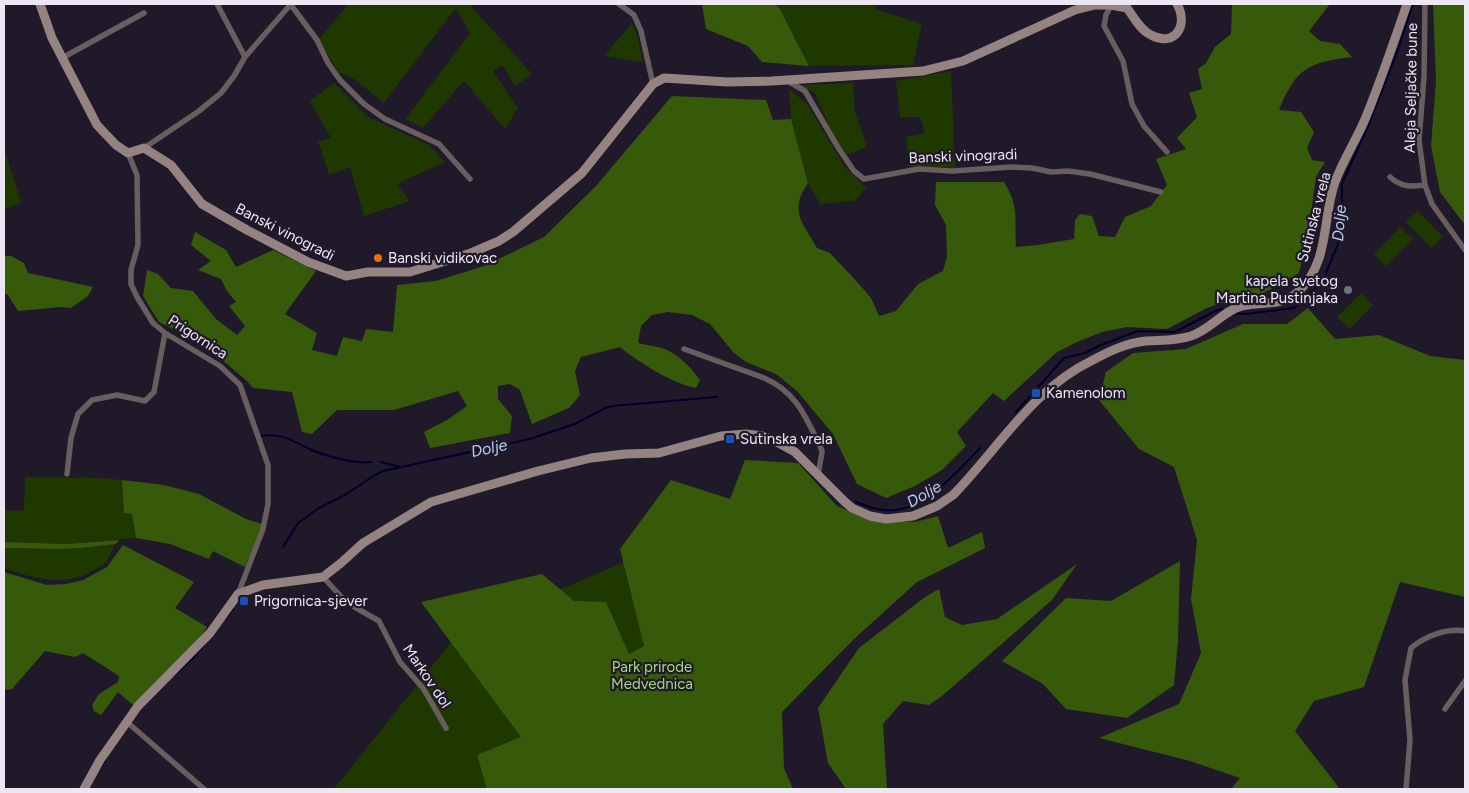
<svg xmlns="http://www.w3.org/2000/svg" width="1469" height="793" font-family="Figtree,sans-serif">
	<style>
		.green { fill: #1e3800 }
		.forest { fill: #365a0a }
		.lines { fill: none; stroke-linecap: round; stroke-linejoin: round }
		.stream { stroke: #00012b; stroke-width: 2 }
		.street { stroke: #695e5e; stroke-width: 5.5 }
		.secondary { stroke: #958382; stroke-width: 9 }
		.food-dot { fill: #e8710a; stroke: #20192a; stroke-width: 2 }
		.worship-dot { fill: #6b7280; stroke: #20192a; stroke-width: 2 }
		.transit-dot { fill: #1a4fb4; stroke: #20192a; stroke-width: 2 }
		.labels { text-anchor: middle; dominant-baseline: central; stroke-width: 4.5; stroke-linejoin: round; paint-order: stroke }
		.street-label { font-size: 15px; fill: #ece7f3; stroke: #20192a }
		.poi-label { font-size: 15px; fill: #ece7f3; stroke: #20192a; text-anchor: start }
		.park-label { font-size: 15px; fill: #a4da75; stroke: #20192a }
		.water-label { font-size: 16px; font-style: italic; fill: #b8cdf2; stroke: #20192a }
	</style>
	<rect width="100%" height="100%" fill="#20192a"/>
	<path class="green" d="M345 4H469L532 74 515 86 502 65 493 71 518 108 505 129 464 81 423 128 405 119 470 33 456 8 384 103 354 79 338 72 319 39 347 6Z
		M775 4H876L875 9 922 24 913 65 809 66 780 9Z
		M632 23 637 35 643 62 604 56Z
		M951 71 955 168 927 166 909 168 906 137 925 133 920 117H900L896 81Z
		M334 83 368 117 429 145 445 162 397 184 410 201 364 216 350 167 329 175 318 141 331 138 310 101Z
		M853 83 855 111 867 147 845 155 830 128 815 93 800 85Z
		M789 89 807 104 845 167 866 188 855 201 820 204 808 183 791 119Z
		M4 148 21 202 4 210Z
		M1418 211 1443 237 1431 248 1406 222Z
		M1400 227 1413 239 1386 266 1374 254Z
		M1361 293 1373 305 1350 329 1337 317Z
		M25 477 101 478 122 480 124 513 132 514 136 538 67 544 4 542V511L24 510Z
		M116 544C112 550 109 559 104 564 100 567 94 569 90 572 63 587 32 578 4 568V548C42 549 78 549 116 544Z
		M668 544 761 789H334L460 631Z"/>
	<path class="forest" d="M702 4H775L780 9 809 66 762 62 748 46 706 29Z
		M1232 4H1330L1309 31 1320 41 1340 44 1352 57C1309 62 1296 68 1279 110L1301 112 1314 132 1307 148 1312 160 1325 162 1316 177 1308 234 1299 273 1253 299 1241 298 1221 303 1207 308 1167 329 1127 327 1102 332 1077 342 1057 352 1004 401 993 393 957 432 966 446 942 470 915 486 886 498 857 484 833 434 797 391 776 374 746 362 734 353 710 324 692 315 668 312 652 315 641 326 638 343C648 346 660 346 669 351 682 358 692 369 700 380L696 388C673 384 638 362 620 347L581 357 575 371 580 395 569 408 532 424 520 390 510 384 498 386V399L512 416 510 433 430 448 424 432 447 420 467 406 458 391 394 410H337L312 434 302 432 292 392 253 388 247 381 220 358 193 339 159 322 143 296 147 270 158 274 171 288 193 291 216 319 237 335 245 326 229 306 236 302 227 291 221 279 198 270 211 261 191 245 195 232 226 250 236 267 273 250 316 271 285 314 317 333 312 350 337 356 343 337 362 341 366 329 393 332 397 285 436 281 484 266 544 237 596 186 672 96 766 100 773 120 791 119 808 183C789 211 802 222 817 248L830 253 859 284 871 298 879 316 896 311 918 284 943 271 947 256 946 225 935 205 936 182H1004C1020 208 1014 219 1016 247L1038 245 1074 239 1075 220 1080 214 1092 216 1099 236 1115 237 1125 217 1151 206 1167 185 1156 159 1186 149 1177 138 1197 117 1189 93 1202 89 1198 69 1206 63 1215 47 1231 34Z
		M1433 4H1465V225L1440 192 1431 146 1436 80Z
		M4 256H11L24 263 28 273 93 287 88 296 71 308 61 307 18 311 8 295 4 293Z
		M1308 308 1335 339 1379 335 1430 356 1465 360V597L1400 582 1364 687 1314 701 1295 731 1340 789H1231L1240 778 1190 761 1099 738 1179 704 1201 653 1191 599 1197 540 1174 467 1139 449 1099 400 1106 372 1133 353 1186 349 1243 324H1287Z
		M745 460 798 463 837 506 871 520 915 522 938 516 948 548 982 532 985 548 917 582 854 639 782 712 784 768 793 789H487L477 755 521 737 421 602 542 574 574 601 606 602 629 654 644 646 620 549 671 480 730 499Z
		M122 480 164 485 199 494 246 519 262 524 259 534 245 567 213 551 209 559 170 544 136 538 132 514 124 513Z
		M119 540 116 544 81 548 57 549 4 548V542L67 544Z
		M123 545 194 582 175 608 207 627C188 658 157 678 134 706L118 692 101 715 94 711 92 705 99 694 118 682 119 676 83 653 75 657 45 651 12 689 4 690V572L47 585 66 584 83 580 107 567Z
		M1180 561 1178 641 1174 685 1127 718 1066 709 1043 684 1002 661 1066 598 1111 601Z
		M1077 564 1052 600 942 696 929 705 903 701 883 724 887 789H846L828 763 818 708 859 648 925 597 939 589 945 617 962 625 997 619Z"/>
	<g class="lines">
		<path class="stream" d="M1233 313 1245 314 1294 308 1323 281 1339 241 1342 220V184L1369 124 1397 52 1413 4
			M1016 412 1064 358 1085 353 1101 345 1138 331 1175 332 1215 311 1221 309 1226 311
			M262 436C283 432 295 443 314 451 330 457 355 464 372 462
			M381 462 400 467
			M856 502C870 508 886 513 901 509 930 503 960 469 980 448
			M283 547 298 523 319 508 345 495 375 475 383 471 530 439 575 424 605 408 612 406 717 397
			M226 618 233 609
			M174 675 192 659 204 645
			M99 770 106 759"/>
		<path class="street" d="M217 4 245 57
			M619 4 634 15 641 31 653 84
			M1425 4 1424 77 1419 140 1425 185 1432 204 1465 250
			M291 5 317 40 328 63 340 80 364 104 385 119 439 144 470 179
			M1111 5 1106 15 1104 26 1123 61 1132 104 1144 126 1167 152
			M62 58 144 13
			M786 80 805 91 839 149 854 171 864 179 919 169 952 171 1012 167 1032 168 1051 172 1068 171 1090 174 1161 192
			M144 148 199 111 221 93 234 76 245 57 291 4
			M128 153 137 175 138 245 131 270V284L137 297 153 323 165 333 220 366 240 385 268 465V504L263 529 238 594
			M1390 177C1401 187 1410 187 1425 185
			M684 349 764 378C797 392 806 418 821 448L822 452 818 475
			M67 474 71 438 78 414 92 400 117 395 145 401 154 392 165 333
			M323 577 346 602 379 621 400 662 423 688 446 728
			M1445 709 1465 681
			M127 722 204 789
			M1406 789 1410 740 1405 680 1411 648C1425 636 1447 628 1465 631"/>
		<path class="secondary" d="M40 4 52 38 97 125 116 145 128 153 144 148 171 165 202 204 247 230 308 262 346 276 368 272H410L471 253 499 241 513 232 582 173 653 84 664 78 727 82 772 81 923 71 963 61 1075 10 1095 5H1111L1127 8C1134 17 1140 30 1151 35 1175 48 1189 25 1177 4
			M84 789 100 760 138 706 210 633 238 594 263 585 323 577 341 563 363 543 431 502 538 471 591 458 625 454 659 453 721 436 746 434 763 436 777 442 795 452 845 502 852 508 870 516 886 519 913 516 937 506 953 495C998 449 1032 389 1093 360 1110 351 1126 343 1146 341 1161 340 1176 341 1191 336 1210 330 1224 310 1242 306 1262 301 1283 307 1299 291 1330 261 1322 219 1335 182 1343 160 1357 139 1366 117 1381 80 1394 42 1407 4"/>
	</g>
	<circle class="food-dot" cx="378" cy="258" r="5"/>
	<circle class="worship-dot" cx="1348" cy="290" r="5"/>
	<g class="transit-dot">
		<rect x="1031" y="388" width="10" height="10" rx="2.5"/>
		<rect x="725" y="434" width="10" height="10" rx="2.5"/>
		<rect x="239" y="596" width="10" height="10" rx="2.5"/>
	</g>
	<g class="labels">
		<g class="street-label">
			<text transform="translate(1411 88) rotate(-89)">Aleja Seljačke bune</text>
			<text transform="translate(963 156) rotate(-2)">Banski vinogradi</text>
			<text transform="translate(1314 217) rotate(-75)">Sutinska vrela</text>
			<text transform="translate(285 232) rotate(27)">Banski vinogradi</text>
			<text transform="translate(198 337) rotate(33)">Prigornica</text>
			<text transform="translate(427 676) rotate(56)">Markov dol</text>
		</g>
		<g class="poi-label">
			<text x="388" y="258">Banski vidikovac</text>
			<text x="1338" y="281" text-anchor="end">kapela svetog<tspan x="1338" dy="17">Martina Pustinjaka</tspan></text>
			<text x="1046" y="393">Kamenolom</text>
			<text x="740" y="439">Sutinska vrela</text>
			<text x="254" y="601">Prigornica-sjever</text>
		</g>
		<g class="park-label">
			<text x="652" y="667">Park prirode<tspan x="652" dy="17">Medvednica</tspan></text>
		</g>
		<g class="water-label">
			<text transform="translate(1339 223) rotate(-85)">Dolje</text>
			<text transform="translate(489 448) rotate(-12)">Dolje</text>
			<text transform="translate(924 494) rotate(-30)">Dolje</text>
		</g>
	</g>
	<rect width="1469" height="793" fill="none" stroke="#ece7f3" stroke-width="10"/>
</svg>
